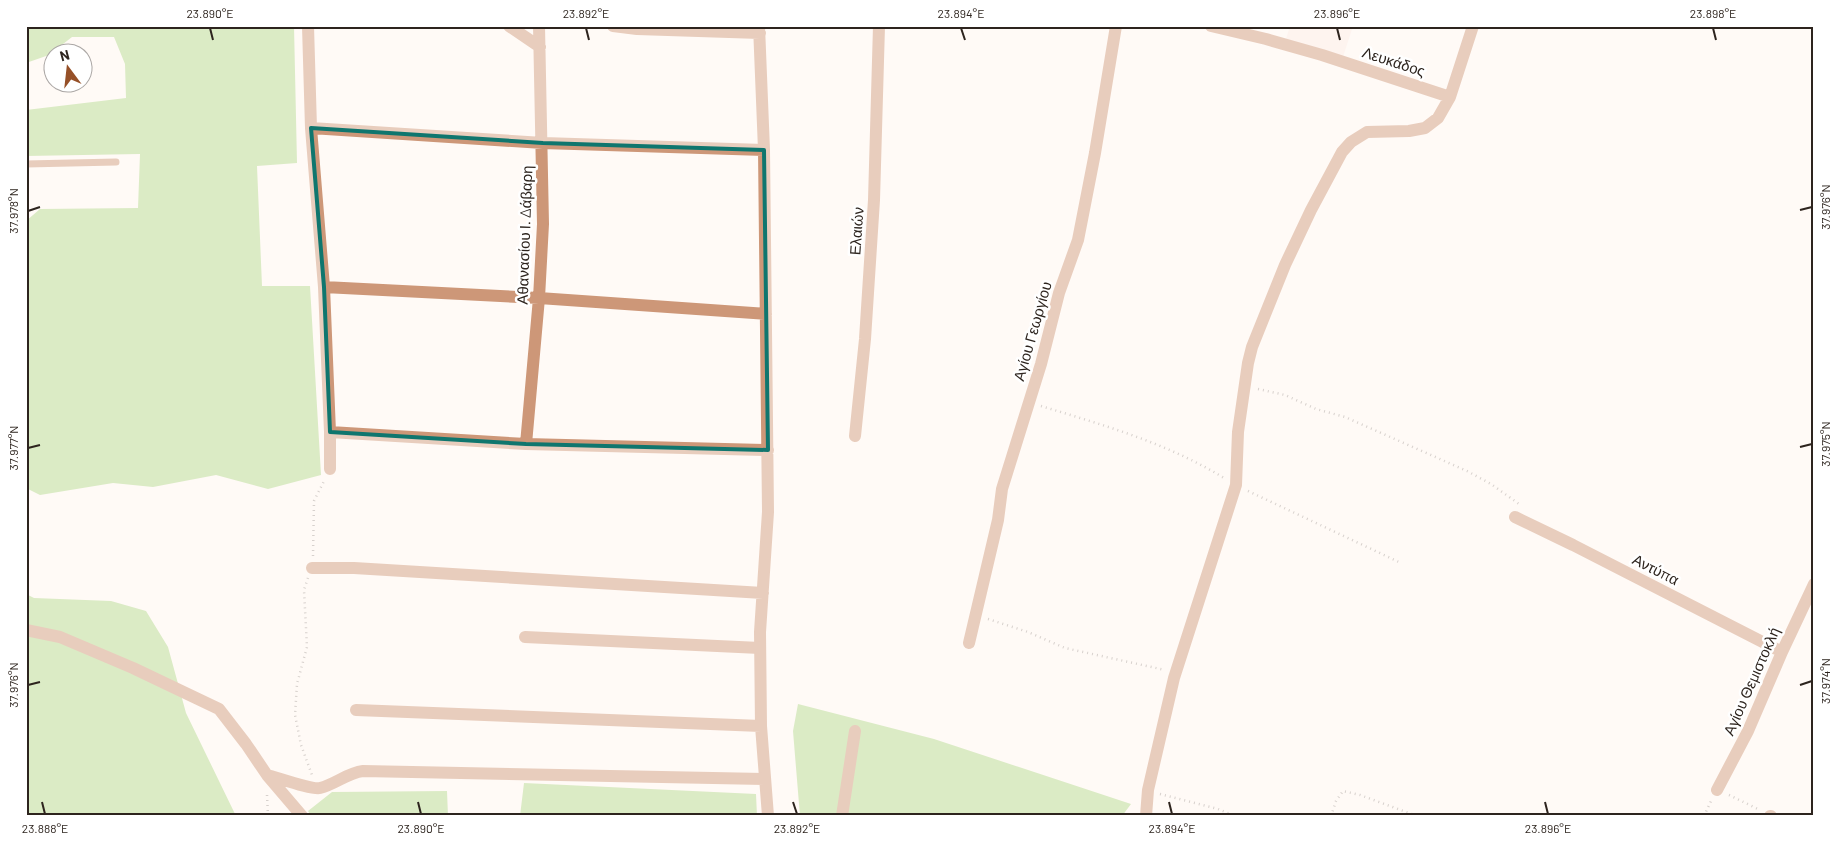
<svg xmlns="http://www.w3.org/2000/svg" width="1840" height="842" font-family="Barlow,sans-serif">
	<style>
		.industrial { fill: #fcede7 }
		.forest { fill: #b0d98a }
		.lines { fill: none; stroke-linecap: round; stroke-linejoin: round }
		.path { stroke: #a7a09b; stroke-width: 2.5; stroke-dasharray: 1 4; stroke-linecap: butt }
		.lane { stroke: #cd9778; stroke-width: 7 }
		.street { stroke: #cd9778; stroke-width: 12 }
		.marked { fill: none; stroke: #0f766e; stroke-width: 4; stroke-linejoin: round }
		.ticks { fill: none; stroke: #2d241e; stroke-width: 2 }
		.labels { text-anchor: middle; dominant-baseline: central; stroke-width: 5; stroke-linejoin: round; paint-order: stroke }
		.street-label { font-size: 15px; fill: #2d241e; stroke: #fff }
		.neatline { fill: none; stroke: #2d241e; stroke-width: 2 }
		.ticks-label { font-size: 12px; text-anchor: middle; fill: #2d241e }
	</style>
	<rect width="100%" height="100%" fill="#fffaf6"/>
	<path class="industrial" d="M1290 26H1353L1343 57 1286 39Z"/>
	<path class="forest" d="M26 26H294L297 163 257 166 262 286H310L321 475 268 489 216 475 153 487 113 483 40 495 26 488V221L40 209 138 208 140 154 26 156V110L126 98 125 64 114 37H72L49 55 26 63Z
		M26 594 34 598 111 601 146 611 168 647 186 713 236 816H26Z
		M798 704 934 739 1131 804 1122 816H800L793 731Z
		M524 783 756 794 757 816H520Z
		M447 791 448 816H311L308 811 332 792Z"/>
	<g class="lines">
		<path class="path" d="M1258 389 1285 395 1316 409 1345 417 1467 471 1491 484 1519 504
			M1041 406C1103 425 1167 443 1224 478
			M1248 491 1401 563
			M313 556 314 501 325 479
			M308 578 304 590 307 647 297 684 295 715 301 745 312 775
			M988 619 1028 632 1065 648 1165 670
			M1160 794 1218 809 1235 816
			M267 795 268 816
			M1729 795 1760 810
			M1331 816 1336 801 1343 791 1360 795 1417 816
			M1704 816 1711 801"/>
		<path class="lane" d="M26 164 116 162"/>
		<path class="street" d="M308 26 311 128 324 287 330 432
			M509 26 540 47
			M613 26 637 29 760 33
			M759 26 764 150 768 512 760 632 761 726 768 816
			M1211 26 1266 39 1322 55 1450 97
			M311 128 543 143 764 150
			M324 287 539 298 766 314
			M855 436 865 339 874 200 879 26
			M526 444 539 298 543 224 539 26
			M330 469V432L526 444 768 450
			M1515 517 1573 545 1782 652
			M312 568H354L763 593
			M26 630 60 637 133 668 219 709 246 744 267 775 302 816
			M525 637 760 648
			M969 643 998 520 1002 489 1041 364 1059 293 1078 240 1095 153 1116 26
			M356 710 761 726
			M267 775C276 777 312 790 320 788 336 784 347 773 363 771L765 779
			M1717 790 1748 731 1782 652 1814 584
			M842 816 855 731
			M1146 816 1148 790 1174 678 1236 485 1238 432 1248 363 1252 347 1285 265 1311 210 1342 152 1351 142 1367 132 1409 131 1425 128 1438 118 1450 97 1473 26
			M1770 816H1771"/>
	</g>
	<path d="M0 0H1840V842H0ZM311 128 543 143 764 150 768 450 526 444 330 432 324 287Z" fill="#fffaf6" fill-opacity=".55" fill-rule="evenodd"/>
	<path class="marked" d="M311 128 543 143 764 150 768 450 526 444 330 432 324 287Z"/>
	<path class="ticks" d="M210 28 213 40M586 28 589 40M961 28 965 40M1337 28 1340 40M1713 28 1716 40M1800 210 1812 207M28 211 40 207M1800 447 1812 444M28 448 40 445M28 685 40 682M1800 685 1812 681M42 802 45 814M418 802 421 814M793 802 797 814M1169 802 1172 814M1545 802 1548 814"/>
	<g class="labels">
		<g class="street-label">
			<text transform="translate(1394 61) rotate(18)">Λευκάδος</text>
			<text transform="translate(856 231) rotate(-86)">Ελαιών</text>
			<text transform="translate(524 235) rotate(-88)">Αθανασίου Ι. Δάβαρη</text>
			<text transform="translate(1032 331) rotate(-74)">Αγίου Γεωργίου</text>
			<text transform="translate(1656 569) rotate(27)">Αντύπα</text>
			<text transform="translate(1751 681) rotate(-66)">Αγίου Θεμιστοκλή</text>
		</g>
	</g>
	<rect width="1840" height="842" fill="none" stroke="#ffffff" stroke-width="55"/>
	<g transform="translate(68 68) rotate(345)"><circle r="24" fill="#ffffff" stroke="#aba7a5"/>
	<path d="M0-4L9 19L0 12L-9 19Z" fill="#965027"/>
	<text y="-8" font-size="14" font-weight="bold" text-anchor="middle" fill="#2d241e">N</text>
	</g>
	<rect x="28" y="28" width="1784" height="786" class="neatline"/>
	<g class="ticks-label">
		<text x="210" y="18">23.890°E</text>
		<text x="586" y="18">23.892°E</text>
		<text x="961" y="18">23.894°E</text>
		<text x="1337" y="18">23.896°E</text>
		<text x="1713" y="18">23.898°E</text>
		<text transform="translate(1826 207) rotate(-90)" y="4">37.976°N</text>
		<text transform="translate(14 211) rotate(-90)" y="4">37.978°N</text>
		<text transform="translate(1826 444) rotate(-90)" y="4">37.975°N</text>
		<text transform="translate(14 448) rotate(-90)" y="4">37.977°N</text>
		<text transform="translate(1826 681) rotate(-90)" y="4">37.974°N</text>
		<text transform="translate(14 685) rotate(-90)" y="4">37.976°N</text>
		<text x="45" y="833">23.888°E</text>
		<text x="421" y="833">23.890°E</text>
		<text x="797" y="833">23.892°E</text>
		<text x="1172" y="833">23.894°E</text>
		<text x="1548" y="833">23.896°E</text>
	</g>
</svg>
